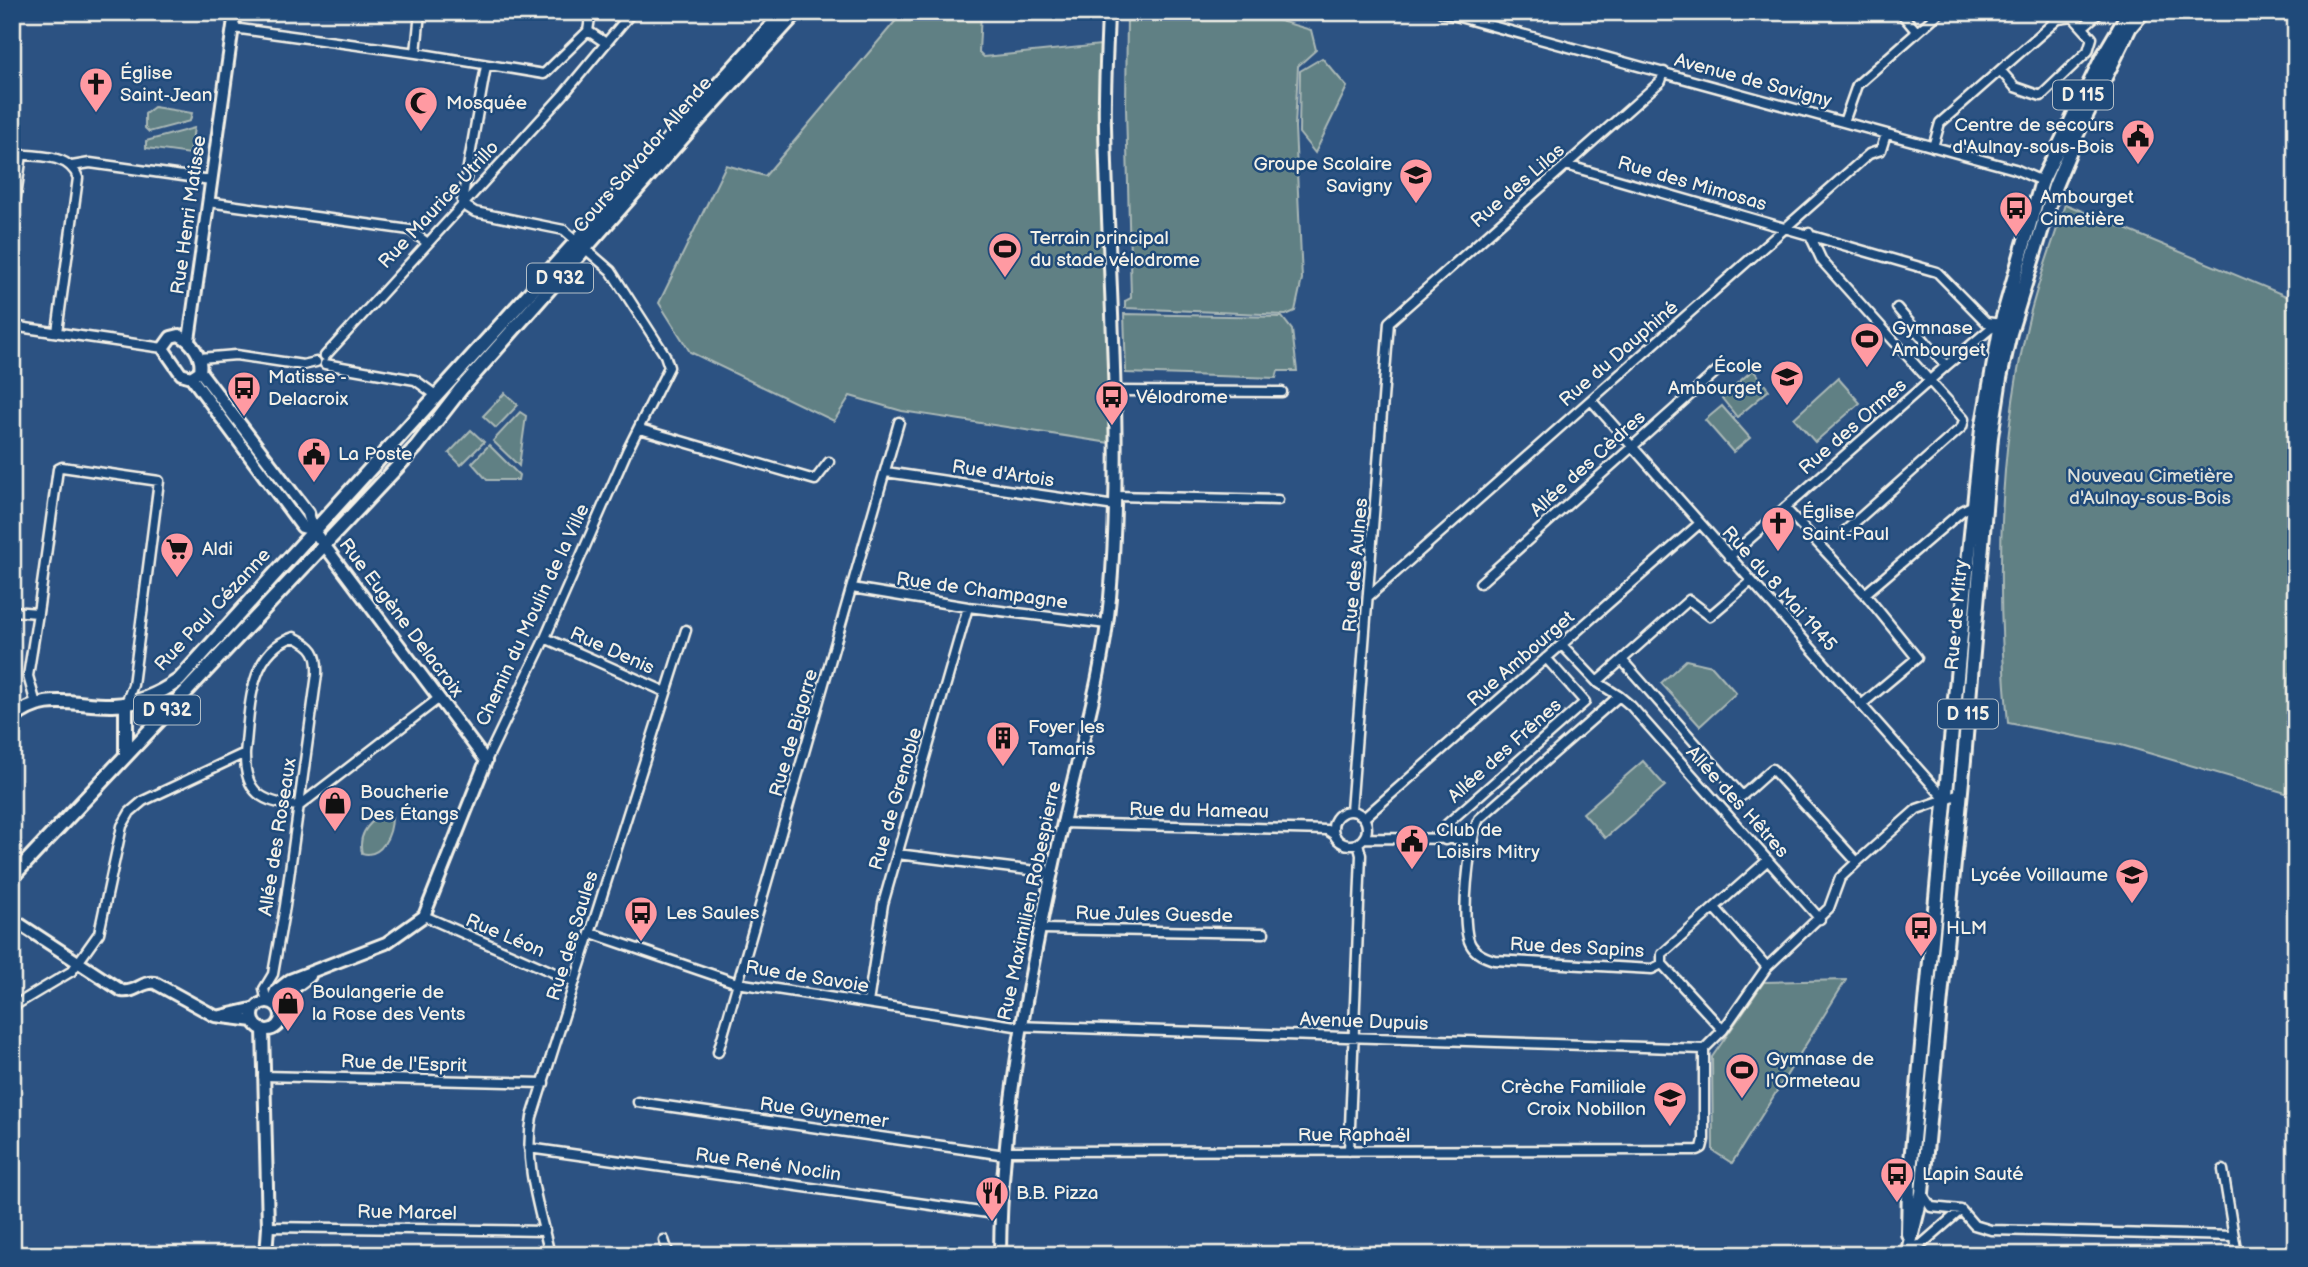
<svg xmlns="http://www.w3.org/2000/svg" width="2308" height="1267" font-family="'Balsamiq Sans',sans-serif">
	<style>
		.green { fill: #608084; stroke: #aab8b6; stroke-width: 2 }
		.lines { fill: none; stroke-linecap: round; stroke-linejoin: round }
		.minor-casing { stroke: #f4f1e8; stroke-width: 13 }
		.tertiary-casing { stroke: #f4f1e8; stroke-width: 16 }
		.primary-casing { stroke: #f4f1e8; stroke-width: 18 }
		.minor { stroke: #1f4a7a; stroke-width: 8 }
		.tertiary { stroke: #1f4a7a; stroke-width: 10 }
		.primary { stroke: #1f4a7a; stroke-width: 12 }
		.labels { text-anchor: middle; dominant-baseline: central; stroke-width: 5; stroke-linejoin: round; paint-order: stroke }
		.shield { fill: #1f4a7a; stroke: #b4bfc7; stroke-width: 2 }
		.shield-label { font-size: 18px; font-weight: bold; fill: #f4f1e8 }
		.poi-label { font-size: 19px; fill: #f4f1e8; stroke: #1f4a7a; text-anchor: start }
		.street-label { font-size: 19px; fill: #f4f1e8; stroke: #1f4a7a }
		.park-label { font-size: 19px; fill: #dee0d9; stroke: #1f4a7a }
	</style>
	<rect width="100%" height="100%" fill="#2c5282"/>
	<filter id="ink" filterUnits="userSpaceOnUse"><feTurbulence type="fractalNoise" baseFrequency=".0143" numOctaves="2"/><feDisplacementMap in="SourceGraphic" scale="14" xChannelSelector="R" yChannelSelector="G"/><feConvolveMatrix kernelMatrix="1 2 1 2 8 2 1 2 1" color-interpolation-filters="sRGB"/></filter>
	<g filter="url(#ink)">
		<path class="green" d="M903 12H981L979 52 984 57 1100 45 1099 116 1110 443 902 411 850 396 834 421 690 352 659 303 726 165 765 176Z
			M1127 12H1249L1311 30 1316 50 1298 66 1295 127 1302 279 1295 311 1286 315 1125 308V301L1131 298 1126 108Z
			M1322 58 1347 87 1315 153 1299 133 1300 71Z
			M154 107 192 113 190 121 149 132 145 128V114Z
			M194 128 190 154 146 148V141Z
			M2065 204 2296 300V796L2121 745 2008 723C1996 594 1997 459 2026 331 2035 288 2052 246 2065 204Z
			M1124 314 1282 317 1292 330 1297 371H1278L1276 378 1126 373Z
			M1753 370 1769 390 1737 417 1721 397Z
			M1838 378 1860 403 1815 442 1794 418Z
			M505 393 518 405 496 428 483 416Z
			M1722 406 1750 438 1733 452 1705 420Z
			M520 412 526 416 519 466 493 441Z
			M471 430 484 442 461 465 449 453Z
			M489 445 519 475 518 480H487L472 463Z
			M1686 660 1712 666 1736 693 1700 726 1661 683Z
			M1643 761 1665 786 1605 838 1583 813Z
			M381 816 392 817C392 833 382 859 362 853 358 837 366 824 381 816Z
			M1846 980 1732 1163 1713 1151 1712 1057 1764 982Z"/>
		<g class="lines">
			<g class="minor-casing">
				<path id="minor" d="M591 12 588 31 606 43
					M1441 12 2015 169 2044 182
					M1900 12 1917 32
					M2083 27 2100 12
					M233 28 416 53 544 74 588 31
					M416 53 420 12
					M2000 70 2015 87 2041 96 2088 51 2092 38 2073 17 2058 19
					M1844 122 1857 85 1940 12
					M1933 147 1940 123 2058 19 2052 12
					M12 154C34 156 70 153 78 178L57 332
					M1566 165 1937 272 1986 322 2001 324
					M72 166 90 163 211 180
					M462 201 486 66
					M208 202 410 230 426 242
					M462 204 475 212 564 230 611 271 665 355 669 367 627 451 545 638 486 761
					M12 222 22 155
					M1809 233 1822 261 1964 419 1962 427 1845 531
					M1897 308 1946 366
					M12 326 163 348
					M325 356 563 95 632 12
					M200 358 236 355 303 365 316 362
					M325 364 415 380 437 396
					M1117 391 1282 392
					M1591 400 1944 798
					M640 429 815 480 829 462
					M886 472 1115 506
					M1116 496 1278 500
					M1785 508 1865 594 1917 658 1861 705
					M1729 557 1946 366 1990 329 2000 325
					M1480 583 1718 370
					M852 588 968 607 1107 624
					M1865 594 1962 511 1975 504
					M1369 596 1869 154 1881 150 1886 134
					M12 611 38 613 28 676 36 704
					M38 613 58 469 62 467 159 481 133 685 126 703
					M545 638 666 692
					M1562 645 1597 682 1619 696
					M1622 660 1742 796 1772 769 1857 862
					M1597 682 1689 600 1710 616 1751 581
					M245 753C244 793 262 803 299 806L438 699
					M1333 828a17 17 0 1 1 34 0a17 17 0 1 1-34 0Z
					M1351 811 1389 322 1661 81 1664 72
					M1364 818 1699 524
					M1062 823 1289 829 1327 830 1333 834
					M1364 838 1471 839
					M1445 840 1447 824 1585 702 1546 658
					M897 854 1053 873
					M1715 908 1767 967
					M424 916 575 982
					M1042 929 1264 933
					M591 933 737 983 1015 1026 1704 1049
					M1662 964 1652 969 1494 960C1485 957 1476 954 1471 945 1459 928 1469 838 1479 819L1619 696 1631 706 1820 919
					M1662 964V954L1768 860
					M1662 964 1723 1030
					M868 1003 883 904 968 607
					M12 1007 72 971 99 933 122 826 130 812 143 801 245 753C250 713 247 651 294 637 313 646 318 653 317 674L285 906 273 974 264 989 267 1002
					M1704 1049 1723 1030 1767 967 1829 908 1840 878 1857 862 1917 809 1960 794
					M718 1052 899 422
					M263 1076 544 1083
					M638 1102 1005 1155
					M529 1148 1002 1215
					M1006 1151 1698 1150 1702 1148 1704 1140V1049
					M1349 1151 1361 855 1358 843
					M2223 1170 2237 1255
					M1922 1193 1931 1207 1961 1210 1974 1225 1991 1230 2234 1236
					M268 1227 545 1231
					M664 1240 669 1255
					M1909 1248 1922 1244 1961 1210
					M550 1255C540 1211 523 1162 532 1117L686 630
					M1817 1255V1253"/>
			</g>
			<g class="tertiary-casing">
				<path id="tertiary" d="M179 335C191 341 203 356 200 371L191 377 181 374 163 348 171 337Z
					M189 340 235 12
					M200 371 308 513 313 530 486 761 424 916 386 943 290 980 276 991 271 1002
					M191 377 302 527 313 530
					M12 919 122 991C136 993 142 981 155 983L215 1016 254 1021
					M253 1016a14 14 0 1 1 28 0a14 14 0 1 1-28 0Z
					M280 1009 290 991 310 976
					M221 1016 256 1008
					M263 1029 268 1227 266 1255
					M1000 1255C1001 1115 1030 968 1061 832 1078 754 1103 677 1110 598 1124 440 1108 283 1105 126 1104 88 1107 50 1108 12"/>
			</g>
			<g class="primary-casing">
				<path id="primary" d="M12 719C44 691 76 706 113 705 138 704 159 694 179 680L784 12
					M126 754V703
					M12 877 416 447 461 389 692 127 797 12
					M1908 1234 1909 1182 1967 572 1982 429 2001 324 2042 181 2103 56 2129 12
					M1907 1255 1922 1193 1964 760 1991 437 2000 378 2010 333 2055 186 2077 134 2130 27 2143 12"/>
			</g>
			<use href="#minor" class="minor"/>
			<use href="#tertiary" class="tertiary"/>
			<use href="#primary" class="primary"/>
		</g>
	</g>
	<defs>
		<g id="church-pin" transform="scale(1.75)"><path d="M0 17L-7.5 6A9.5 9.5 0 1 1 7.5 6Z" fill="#ff9aa2" stroke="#1f4a7a"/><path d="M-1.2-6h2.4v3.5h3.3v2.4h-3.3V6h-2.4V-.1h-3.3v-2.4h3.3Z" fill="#111"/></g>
		<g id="mosque-pin" transform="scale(1.75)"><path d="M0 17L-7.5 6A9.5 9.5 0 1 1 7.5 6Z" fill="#ff9aa2" stroke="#1f4a7a"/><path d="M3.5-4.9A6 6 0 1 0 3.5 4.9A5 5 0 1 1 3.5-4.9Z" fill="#111"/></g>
		<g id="civic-pin" transform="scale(1.75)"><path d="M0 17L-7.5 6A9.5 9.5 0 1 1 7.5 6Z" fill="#ff9aa2" stroke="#1f4a7a"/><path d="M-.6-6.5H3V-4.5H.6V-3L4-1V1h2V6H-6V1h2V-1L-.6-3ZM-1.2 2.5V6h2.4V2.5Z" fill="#111"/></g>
		<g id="school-pin" transform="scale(1.75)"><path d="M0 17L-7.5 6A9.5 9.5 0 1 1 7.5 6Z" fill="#ff9aa2" stroke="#1f4a7a"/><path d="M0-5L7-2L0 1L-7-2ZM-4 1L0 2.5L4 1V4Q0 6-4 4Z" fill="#111"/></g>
		<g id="bus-pin" transform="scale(1.75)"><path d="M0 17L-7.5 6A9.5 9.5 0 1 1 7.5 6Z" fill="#ff9aa2" stroke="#1f4a7a"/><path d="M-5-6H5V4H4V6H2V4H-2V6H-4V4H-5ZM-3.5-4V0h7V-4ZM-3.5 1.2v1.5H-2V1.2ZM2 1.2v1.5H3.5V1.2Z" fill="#111"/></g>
		<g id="stadium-pin" transform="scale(1.75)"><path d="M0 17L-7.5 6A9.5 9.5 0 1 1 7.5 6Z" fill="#ff9aa2" stroke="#1f4a7a"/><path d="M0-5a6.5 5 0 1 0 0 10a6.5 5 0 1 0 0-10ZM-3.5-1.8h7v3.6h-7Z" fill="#111"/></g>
		<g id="supermarket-pin" transform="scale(1.75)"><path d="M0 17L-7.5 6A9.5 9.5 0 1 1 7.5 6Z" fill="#ff9aa2" stroke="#1f4a7a"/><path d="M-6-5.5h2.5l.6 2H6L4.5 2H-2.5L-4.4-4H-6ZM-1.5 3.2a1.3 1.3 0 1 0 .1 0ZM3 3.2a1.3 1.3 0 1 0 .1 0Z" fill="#111"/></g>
		<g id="building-pin" transform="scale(1.75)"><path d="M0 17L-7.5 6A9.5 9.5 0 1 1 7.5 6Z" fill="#ff9aa2" stroke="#1f4a7a"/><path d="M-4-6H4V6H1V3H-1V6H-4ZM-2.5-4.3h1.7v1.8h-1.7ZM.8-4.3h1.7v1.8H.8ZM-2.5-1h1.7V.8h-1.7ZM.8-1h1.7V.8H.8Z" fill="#111"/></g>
		<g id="shop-pin" transform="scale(1.75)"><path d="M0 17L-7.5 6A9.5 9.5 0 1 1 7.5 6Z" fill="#ff9aa2" stroke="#1f4a7a"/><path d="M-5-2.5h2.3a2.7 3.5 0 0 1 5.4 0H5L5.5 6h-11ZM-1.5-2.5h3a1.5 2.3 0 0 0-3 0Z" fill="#111"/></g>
		<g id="restaurant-pin" transform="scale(1.75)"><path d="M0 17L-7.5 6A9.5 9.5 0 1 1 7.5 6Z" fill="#ff9aa2" stroke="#1f4a7a"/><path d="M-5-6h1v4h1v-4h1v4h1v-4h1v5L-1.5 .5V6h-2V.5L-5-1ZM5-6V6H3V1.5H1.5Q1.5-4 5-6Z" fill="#111"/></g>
	</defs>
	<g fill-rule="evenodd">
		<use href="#church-pin" x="96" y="84"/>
		<use href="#mosque-pin" x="421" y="103"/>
		<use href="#civic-pin" x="2138" y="136"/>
		<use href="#school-pin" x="1416" y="175"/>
		<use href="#bus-pin" x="2016" y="208"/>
		<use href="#stadium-pin" x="1005" y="249"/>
		<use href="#stadium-pin" x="1867" y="339"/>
		<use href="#school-pin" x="1787" y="377"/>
		<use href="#bus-pin" x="244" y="388"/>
		<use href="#bus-pin" x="1112" y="397"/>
		<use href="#civic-pin" x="314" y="454"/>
		<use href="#church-pin" x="1778" y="523"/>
		<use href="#supermarket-pin" x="177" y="549"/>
		<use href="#building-pin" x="1003" y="738"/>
		<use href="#shop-pin" x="335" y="803"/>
		<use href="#civic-pin" x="1412" y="841"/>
		<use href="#school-pin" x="2132" y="875"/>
		<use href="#bus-pin" x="641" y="913"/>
		<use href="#bus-pin" x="1921" y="928"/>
		<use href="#shop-pin" x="288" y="1003"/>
		<use href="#stadium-pin" x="1742" y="1070"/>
		<use href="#school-pin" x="1670" y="1098"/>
		<use href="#bus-pin" x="1897" y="1174"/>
		<use href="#restaurant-pin" x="992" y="1193"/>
	</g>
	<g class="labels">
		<g class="shield">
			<rect x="2053" y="80.5" width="60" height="29" rx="5"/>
			<rect x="527" y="263.5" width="66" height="29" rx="5"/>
			<rect x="134" y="695.5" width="66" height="29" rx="5"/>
			<rect x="1938" y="699.5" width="60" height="29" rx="5"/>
		</g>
		<g class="shield-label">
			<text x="2083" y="95">D 115</text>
			<text x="560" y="278">D 932</text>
			<text x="167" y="710">D 932</text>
			<text x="1968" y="714">D 115</text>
		</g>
		<g class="poi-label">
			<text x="120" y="73">Église<tspan x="120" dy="22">Saint-Jean</tspan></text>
			<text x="446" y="103">Mosquée</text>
			<text x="2114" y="125" text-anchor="end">Centre de secours<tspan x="2114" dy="22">d'Aulnay-sous-Bois</tspan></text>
			<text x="1392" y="164" text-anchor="end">Groupe Scolaire<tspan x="1392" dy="22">Savigny</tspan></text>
			<text x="2040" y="197">Ambourget<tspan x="2040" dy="22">Cimetière</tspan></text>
			<text x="1030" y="238">Terrain principal<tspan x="1030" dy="22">du stade vélodrome</tspan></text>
			<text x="1892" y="328">Gymnase<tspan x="1892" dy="22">Ambourget</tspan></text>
			<text x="1762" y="366" text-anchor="end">École<tspan x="1762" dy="22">Ambourget</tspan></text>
			<text x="268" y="377">Matisse -<tspan x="268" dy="22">Delacroix</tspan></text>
			<text x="1136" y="397">Vélodrome</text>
			<text x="338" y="454">La Poste</text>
			<text x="1802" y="512">Église<tspan x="1802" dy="22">Saint-Paul</tspan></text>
			<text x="202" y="549">Aldi</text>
			<text x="1028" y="727">Foyer les<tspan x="1028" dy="22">Tamaris</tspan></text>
			<text x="360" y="792">Boucherie<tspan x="360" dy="22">Des Étangs</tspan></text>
			<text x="1436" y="830">Club de<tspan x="1436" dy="22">Loisirs Mitry</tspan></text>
			<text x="2108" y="875" text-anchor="end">Lycée Voillaume</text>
			<text x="666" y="913">Les Saules</text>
			<text x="1946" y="928">HLM</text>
			<text x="312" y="992">Boulangerie de<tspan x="312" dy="22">la Rose des Vents</tspan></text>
			<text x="1766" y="1059">Gymnase de<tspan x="1766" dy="22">l'Ormeteau</tspan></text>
			<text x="1646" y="1087" text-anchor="end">Crèche Familiale<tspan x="1646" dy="22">Croix Nobillon</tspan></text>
			<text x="1922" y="1174">Lapin Sauté</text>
			<text x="1016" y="1193">B.B. Pizza</text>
		</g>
		<g class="street-label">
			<text transform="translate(1753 81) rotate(15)">Avenue de Savigny</text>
			<text transform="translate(643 155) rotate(-49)">Cours Salvador Allende</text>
			<text transform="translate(1692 184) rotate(16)">Rue des Mimosas</text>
			<text transform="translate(1518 186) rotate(-41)">Rue des Lilas</text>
			<text transform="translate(439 205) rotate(-47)">Rue Maurice Utrillo</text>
			<text transform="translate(189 215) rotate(-82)">Rue Henri Matisse</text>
			<text transform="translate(1619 354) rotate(-41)">Rue du Dauphiné</text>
			<text transform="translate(1853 427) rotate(-41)">Rue des Ormes</text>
			<text transform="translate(1588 464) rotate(-42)">Allée des Cèdres</text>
			<text transform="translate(1003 474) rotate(8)">Rue d'Artois</text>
			<text transform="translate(1356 565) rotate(-85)">Rue des Aulnes</text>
			<text transform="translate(1779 589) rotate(48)">Rue du 8 Mai 1945</text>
			<text transform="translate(982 591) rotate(8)">Rue de Champagne</text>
			<text transform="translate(213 610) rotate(-47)">Rue Paul Cézanne</text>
			<text transform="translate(533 615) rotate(-65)">Chemin du Moulin de la Ville</text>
			<text transform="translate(1957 615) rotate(-85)">Rue de Mitry</text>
			<text transform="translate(401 618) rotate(53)">Rue Eugène Delacroix</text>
			<text transform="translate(612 651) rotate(24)">Rue Denis</text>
			<text transform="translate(1521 659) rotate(-41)">Rue Ambourget</text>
			<text transform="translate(794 733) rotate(-74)">Rue de Bigorre</text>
			<text transform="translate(1505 751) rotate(-42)">Allée des Frênes</text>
			<text transform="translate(896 799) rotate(-74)">Rue de Grenoble</text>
			<text transform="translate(1737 802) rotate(48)">Allée des Hêtres</text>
			<text transform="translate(1199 811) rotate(1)">Rue du Hameau</text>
			<text transform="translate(278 837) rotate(-81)">Allée des Roseaux</text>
			<text transform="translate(1030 901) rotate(-78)">Rue Maximilien Robespierre</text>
			<text transform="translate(1154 915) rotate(1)">Rue Jules Guesde</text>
			<text transform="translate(505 936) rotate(23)">Rue Léon</text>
			<text transform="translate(573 936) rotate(-73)">Rue des Saules</text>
			<text transform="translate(1577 948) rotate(3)">Rue des Sapins</text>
			<text transform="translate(807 977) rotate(9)">Rue de Savoie</text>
			<text transform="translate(1364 1022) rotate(2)">Avenue Dupuis</text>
			<text transform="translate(404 1064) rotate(2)">Rue de l'Esprit</text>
			<text transform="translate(824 1113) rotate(8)">Rue Guynemer</text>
			<text x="1354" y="1135">Rue Raphaël</text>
			<text transform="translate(768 1165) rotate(8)">Rue René Noclin</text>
			<text transform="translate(407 1213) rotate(1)">Rue Marcel</text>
		</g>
		<g class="park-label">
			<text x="2150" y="476">Nouveau Cimetière<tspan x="2150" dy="22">d'Aulnay-sous-Bois</tspan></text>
		</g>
	</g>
	<rect width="2308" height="1267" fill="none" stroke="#1f4a7a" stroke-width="42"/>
	<rect x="21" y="21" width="2266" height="1225" fill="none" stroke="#f4f1e8" stroke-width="2.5" filter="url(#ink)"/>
</svg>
